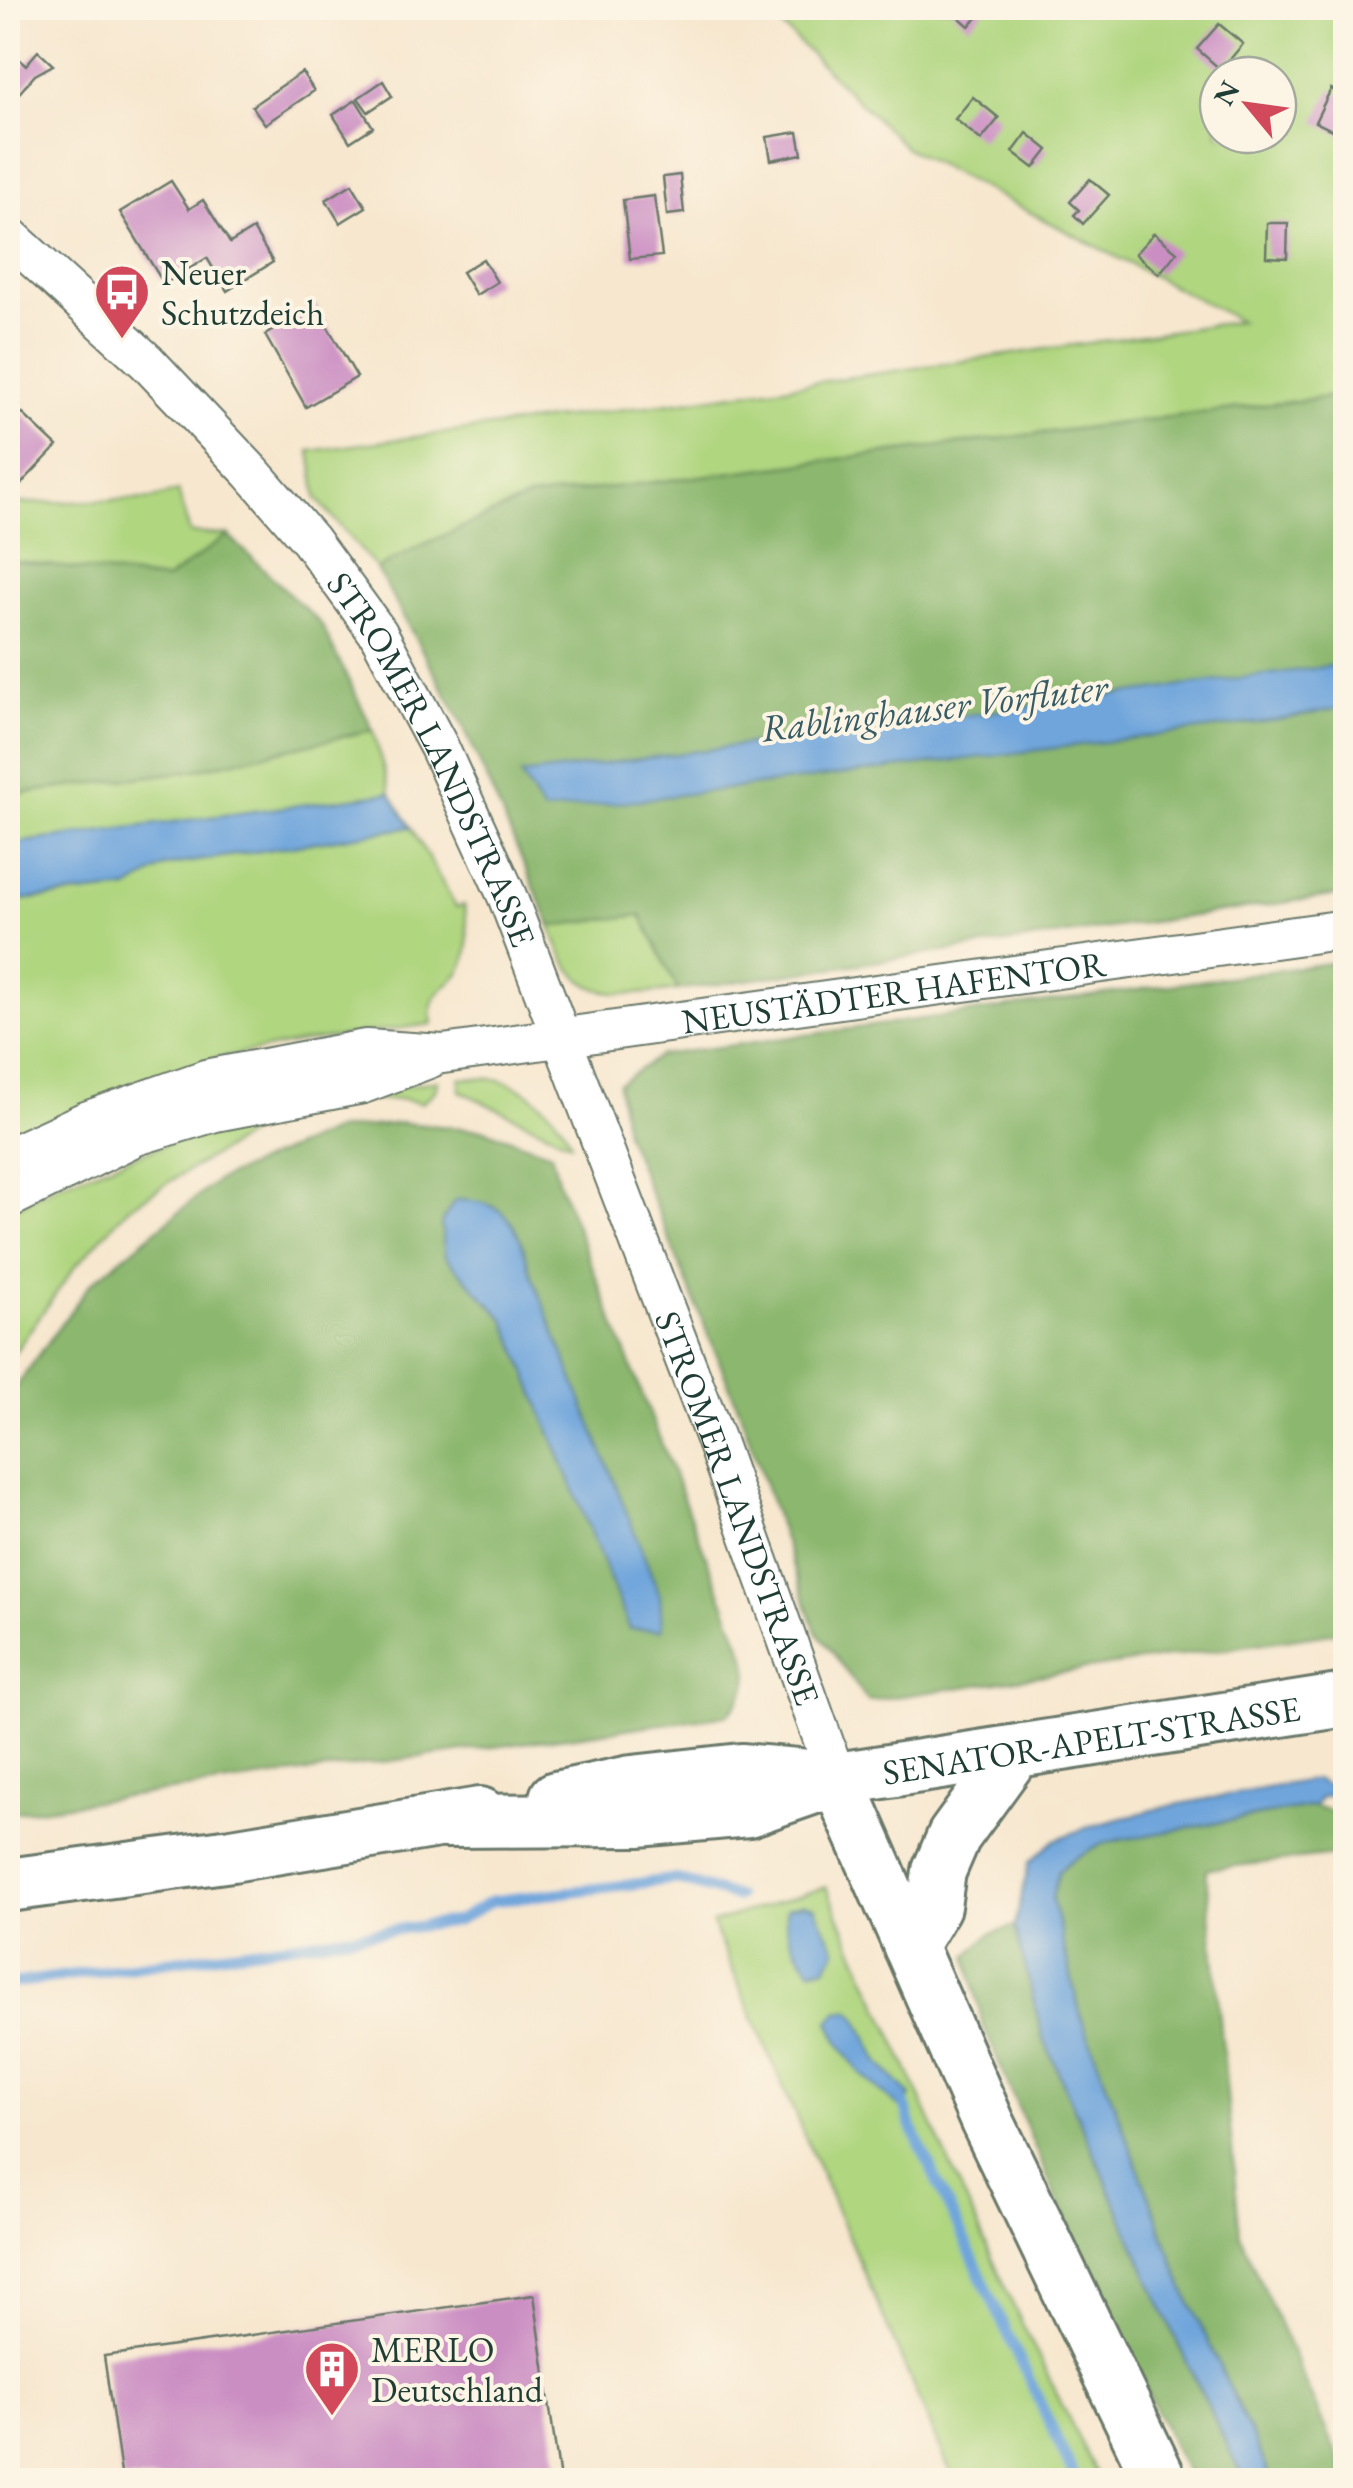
<svg xmlns="http://www.w3.org/2000/svg" width="1353" height="2488" font-family="'EB Garamond',serif">
	<style>
		.green { fill: #b0d680; stroke: #688a5a; stroke-width: 2.5; fill-rule: evenodd }
		.forest { fill: #8cb76e; stroke: #567a51; stroke-width: 2.5; fill-rule: evenodd }
		.water { fill: #6fa5dc; stroke: #477188; stroke-width: 2.5 }
		.lines { fill: none; stroke-linecap: round; stroke-linejoin: round }
		.stream { stroke: #6fa5dc; stroke-width: 11 }
		.building { fill: #cb8ec3 }
		.street-casing { stroke: #6b786a; stroke-width: 42 }
		.secondary-casing { stroke: #6b786a; stroke-width: 58 }
		.street { stroke: #fff; stroke-width: 38 }
		.secondary { stroke: #fff; stroke-width: 52 }
		.labels { text-anchor: middle; dominant-baseline: central; stroke-width: 8; stroke-linejoin: round; paint-order: stroke }
		.poi-label { font-size: 35px; fill: #1f3d34; stroke: #fcf5e5; text-anchor: start }
		.street-label { font-size: 35px; fill: #1f3d34; stroke: #fcf5e5 }
		.water-label { font-size: 38px; font-style: italic; fill: #375c66; stroke: #fcf5e5 }
	</style>
	<rect width="100%" height="100%" fill="#fcf5e5"/>
	<filter id="ink" filterUnits="userSpaceOnUse"><feTurbulence type="fractalNoise" baseFrequency=".01" numOctaves="2"/><feDisplacementMap in="SourceGraphic" scale="20" xChannelSelector="R" yChannelSelector="G"/><feConvolveMatrix kernelMatrix="1 2 1 2 8 2 1 2 1" color-interpolation-filters="sRGB"/></filter>
	<filter id="wash" filterUnits="userSpaceOnUse"><feTurbulence type="fractalNoise" baseFrequency=".0048" numOctaves="4" result="noise"/><feDisplacementMap in="SourceGraphic" scale="40" xChannelSelector="R" yChannelSelector="G"/><feGaussianBlur stdDeviation="2.25" result="paint"/><feColorMatrix in="noise" values="0 0 0 0 0 0 0 0 0 0 0 0 0 0 0 0 0 1.4 0 .05"/><feComposite in="paint" operator="in"/></filter>
	<g filter="url(#wash)">
		<rect width="100%" height="100%" fill="#f7e7cf"/>
		<path class="green" d="M764 8H1345V395L528 498 407 552 377 569 317 499 310 451 693 400 1240 321 906 148ZM1218 75H1278V135H1218Z
			M178 491 190 533 228 535 166 580 16 561 8 562V504L151 499Z
			M373 730 390 793 8 844V795L195 770Z
			M411 827 456 907 464 905C467 925 472 951 461 970 446 994 428 986 432 1024L303 1042 219 1058 8 1139V901L127 889 165 866Z
			M641 915 678 990C611 998 573 1001 551 926Z
			M460 1078C472 1079 489 1077 500 1080 529 1088 560 1115 571 1143L460 1091Z
			M438 1080 435 1091 422 1103 400 1099 355 1101 309 1113 259 1129 177 1177 128 1208 74 1268 8 1361V1211L59 1184 236 1118Z
			M826 1887 1013 2305 1099 2480H954L712 1923Z"/>
		<path class="forest" d="M1345 395V894L678 990 641 915 551 926 462 723 377 569 407 552 528 498Z
			M228 535 321 624 373 730 195 770 8 795V562L15 561 166 580Z
			M1345 961V1631L868 1701 815 1629 739 1409 625 1132 618 1084 661 1055Z
			M402 1123 485 1130 551 1153 559 1183 746 1658C753 1682 743 1697 728 1715L8 1813V1398L90 1284 218 1180 335 1130ZM521 1240 531 1273 630 1629 505 1320 445 1256Z
			M1314 1806 1345 1815V1854L1206 1869 1240 2235 1345 2473V2480H1272L1184 2289 1081 2017 1052 1898 1059 1871 1070 1861 1102 1843Z
			M1015 1926 1043 2037 1179 2346 1244 2480H1190L1081 2256 983 2025 967 1956 990 1934Z"/>
		<path class="water" d="M1345 664V707L1279 720 543 812 521 775Z
			M390 793 411 827 165 866 128 889 8 901V844Z
			M455 1200C510 1199 517 1226 531 1273L660 1596 662 1630 630 1629 505 1320 445 1256 441 1223Z
			M1315 1779 1326 1785H1333L1331 1795 1321 1797 1314 1806 1102 1843 1070 1861 1059 1871 1052 1898 1081 2017 1184 2289 1272 2480H1244L1179 2346 1043 2037 1015 1926 1029 1863 1054 1840 1089 1827 1164 1807Z
			M803 1904 815 1907 836 1951 826 1967 810 1970C798 1951 781 1931 787 1908Z
			M850 2010 858 2019 879 2062 911 2096 902 2109C864 2079 849 2066 829 2022L837 2012Z"/>
		<g class="lines">
			<path class="stream" d="M8 1984 457 1921 492 1901 675 1879 737 1897
				M895 2094 905 2105 911 2126 1076 2480"/>
		</g>
		<g id="blocks">
			<path class="building" d="M955 8H987L969 26 952 11Z
				M1219 24 1243 44 1221 70 1197 49Z
				M8 49 26 65 38 51 53 65 35 75 8 106Z
				M302 72 314 91 265 124 252 106Z
				M383 81 392 96 368 112 358 98Z
				M1331 89 1346 96V137L1315 122Z
				M973 97 999 118 981 140 955 119Z
				M356 100 373 127 350 142 333 115Z
				M798 132 802 154 771 160 767 137Z
				M1027 133 1048 150 1034 168 1013 152Z
				M680 175 684 213 667 215 663 177Z
				M1090 179 1109 195 1083 224 1074 215 1079 210 1070 202Z
				M171 181 189 209 203 200 230 243 253 229 273 262 227 291 207 258 164 284 120 212Z
				M352 184 366 207 340 223 326 200Z
				M654 196 662 256 630 259 623 200Z
				M1267 223H1288L1287 258 1266 257Z
				M1154 233 1177 252 1159 274 1135 254Z
				M483 259 497 282 476 295 462 272Z
				M315 305 357 377 306 407 265 335Z
				M8 400 57 446 18 487 8 477Z
				M534 2295 560 2480H122L104 2356Z"/>
		</g>
	</g>
	<g filter="url(#ink)">
		<use href="#blocks" fill-opacity="0" stroke="#6b786a" stroke-width="2.5"/>
		<g class="lines">
			<g class="street-casing">
				<g id="street">
					<path id="s1" d="M8 235 147 362 252 473 310 540 378 633 439 747 507 896 714 1436 837 1779"/>
					<path id="s2" d="M8 1157 86 1121 206 1079 366 1049 443 1054 1346 929"/>
					<path d="M8 1199 136 1136 215 1112 363 1084 431 1058"/>
				</g>
			</g>
			<g class="secondary-casing">
				<g id="secondary">
					<path d="M837 1779 987 2121 1160 2480"/>
					<path d="M556 1798 632 1782 741 1770 820 1777"/>
					<path id="s3" d="M445 1821 638 1820 748 1810 837 1779 1346 1700"/>
					<path d="M8 1885 232 1855 480 1814"/>
					<path d="M910 1946 934 1906 939 1871 954 1836 1015 1752"/>
				</g>
			</g>
			<use href="#street" class="street"/>
			<use href="#secondary" class="secondary"/>
		</g>
	</g>
	<defs>
		<g id="bus-pin" transform="scale(2.875)"><path d="M0 17L-7.5 6A9.5 9.5 0 1 1 7.5 6Z" fill="#d1495b" stroke="#fcf5e5"/><path d="M-5-6H5V4H4V6H2V4H-2V6H-4V4H-5ZM-3.5-4V0h7V-4ZM-3.5 1.2v1.5H-2V1.2ZM2 1.2v1.5H3.5V1.2Z" fill="#fff"/></g>
		<g id="building-pin" transform="scale(2.875)"><path d="M0 17L-7.5 6A9.5 9.5 0 1 1 7.5 6Z" fill="#d1495b" stroke="#fcf5e5"/><path d="M-4-6H4V6H1V3H-1V6H-4ZM-2.5-4.3h1.7v1.8h-1.7ZM.8-4.3h1.7v1.8H.8ZM-2.5-1h1.7V.8h-1.7ZM.8-1h1.7V.8H.8Z" fill="#fff"/></g>
	</defs>
	<g fill-rule="evenodd">
		<use href="#bus-pin" x="122" y="292"/>
		<use href="#building-pin" x="332" y="2369"/>
	</g>
	<g class="labels">
		<g class="poi-label">
			<text x="161" y="272">Neuer<tspan x="161" dy="40">Schutzdeich</tspan></text>
			<text x="371" y="2349">MERLO<tspan x="371" dy="40">Deutschland</tspan></text>
		</g>
		<g class="street-label">
			<text stroke="none"><textPath href="#s1" startOffset="682">STROMER LANDSTRASSE</textPath></text>
			<text stroke="none"><textPath href="#s2" startOffset="908">NEUSTÄDTER HAFENTOR</textPath></text>
			<text stroke="none"><textPath href="#s1" startOffset="1492">STROMER LANDSTRASSE</textPath></text>
			<text stroke="none"><textPath href="#s3" startOffset="655">SENATOR-APELT-STRASSE</textPath></text>
		</g>
		<g class="water-label">
			<text transform="translate(934 707) rotate(-7)">Rablinghauser Vorfluter</text>
		</g>
	</g>
	<rect width="1353" height="2488" fill="none" stroke="#fcf5e5" stroke-width="40"/>
	<g transform="translate(1248 105) rotate(299)"><circle r="48" fill="#fcf5e5" stroke="#a4ab9e" stroke-width="2.5"/>
	<path d="M0-8L18 38L0 25L-18 38Z" fill="#d1495b"/>
	<text y="-15" font-size="28" font-weight="bold" text-anchor="middle" fill="#1f3d34">N</text>
	</g>
</svg>
